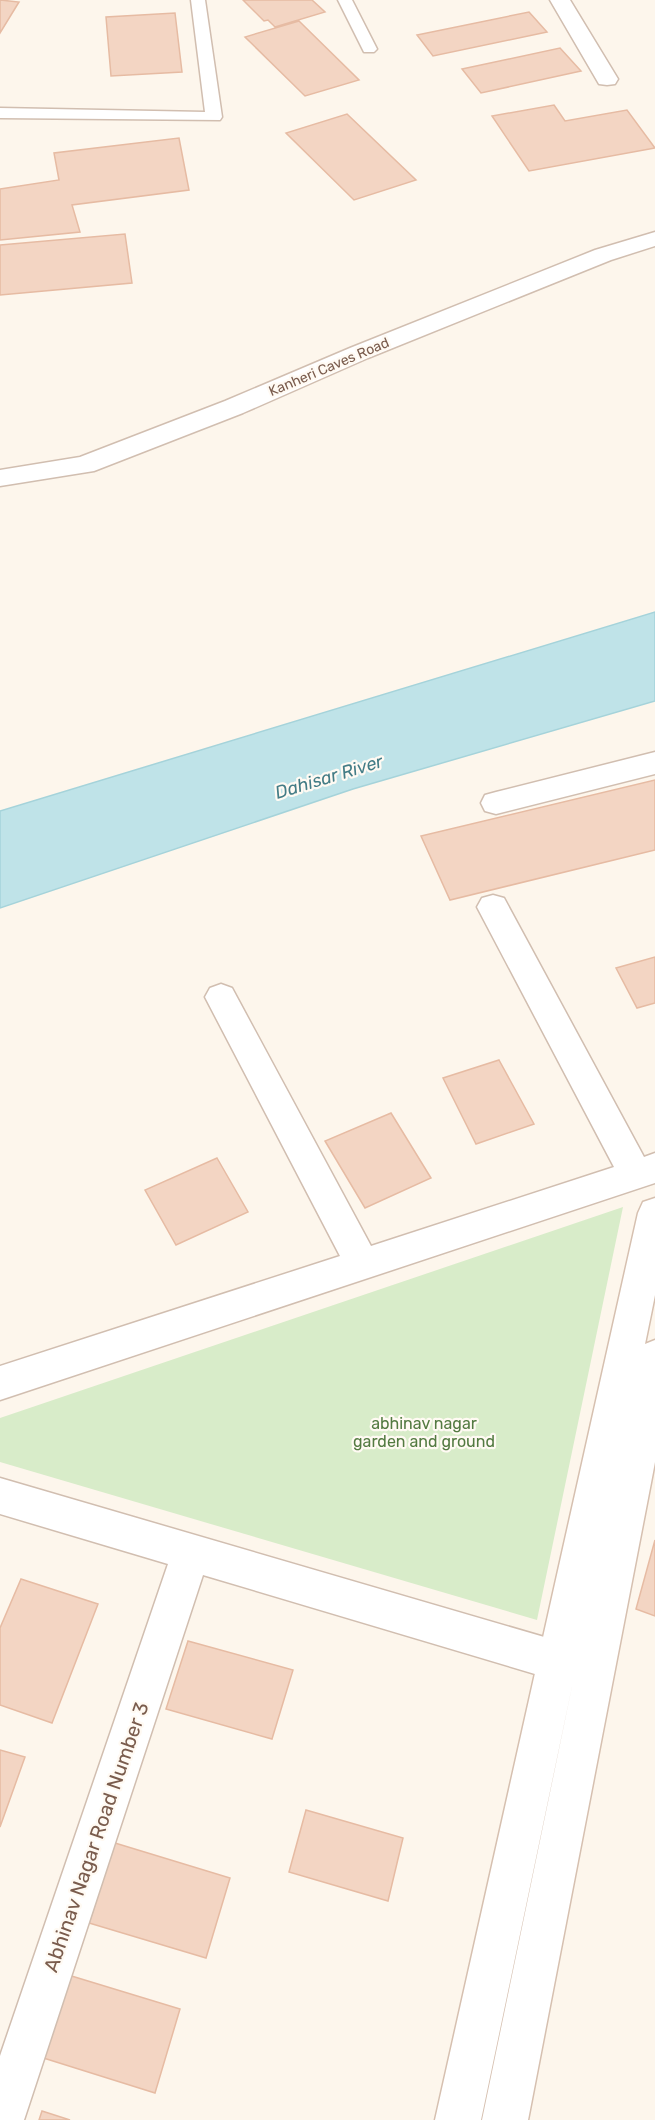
<svg xmlns="http://www.w3.org/2000/svg" width="655" height="2120" font-family="Rubik,sans-serif">
	<style>
		.green { fill: #d8ecc9 }
		.water { fill: #bfe3e8; stroke: #a5d3da; stroke-width: 1.5 }
		.building { fill: #f3d5c3; stroke: #e6bba3; stroke-width: 1.5 }
		.lines { fill: none; stroke-linecap: round; stroke-linejoin: round }
		.lane-casing { stroke: #d1beb0; stroke-width: 3 }
		.street-casing { stroke: #d1beb0; stroke-width: 3 }
		.secondary-casing { stroke: #d6c0b0; stroke-width: 3 }
		.lane { fill: #fff; fill-rule: evenodd }
		.street { fill: #fff; fill-rule: evenodd }
		.secondary { fill: #fff; fill-rule: evenodd }
		.labels { text-anchor: middle; dominant-baseline: central; stroke-width: 4.5; stroke-linejoin: round; paint-order: stroke }
		.far-street-label { font-size: 14px; fill: #7a5c4d; stroke: #fffaf3 }
		.park-label { font-size: 16px; fill: #537a41; stroke: #fffaf3 }
		.water-label { font-size: 18px; font-style: italic; fill: #437c86; stroke: #fffaf3 }
		.near-street-label { font-size: 20px; fill: #7a5c4d; stroke: #fffaf3 }
	</style>
	<rect width="100%" height="100%" fill="#fdf6ec"/>
	<path class="green" d="M623 1207 537 1620 0 1462V1418Z"/>
	<path class="water" d="M655 612V701L353 789 0 908V811Z"/>
	<path class="building" d="M0 0 19 2 0 33Z
		M243 0H312L325 12 275 27 268 20 264 21Z
		M529 12 547 32 433 56 417 35Z
		M175 13 182 72 111 76 106 17Z
		M299 21 359 80 305 96 245 37Z
		M560 48 581 71 481 93 462 69Z
		M554 105 565 121 627 110 655 148 529 171 492 116Z
		M347 114 416 180 354 200 286 133Z
		M179 138 189 190 72 205 80 232 0 240V189L59 180 54 153Z
		M125 234 132 283 0 295V245Z
		M655 780V850L450 900 421 836Z
		M655 957V1003L637 1008 616 968Z
		M499 1060 534 1124 476 1144 443 1078Z
		M391 1113 431 1178 365 1208 325 1141Z
		M217 1158 248 1212 176 1245 145 1190Z
		M655 1540V1616L636 1609Z
		M21 1579 98 1604 52 1723 0 1705V1628Z
		M188 1641 293 1670 272 1739 166 1709Z
		M0 1750 25 1757 0 1827Z
		M306 1810 403 1838 388 1901 289 1872Z
		M115 1843 230 1878 206 1958 89 1923Z
		M65 1974 180 2009 155 2093 37 2056Z
		M42 2111 70 2120H39Z"/>
	<g class="lines">
		<g class="lane-casing">
			<path id="lane" d="M191 0H205L222 117 220 120 0 118V108L205 112Z
				M338 0H352L377 49 374 52H364Z"/>
		</g>
		<g class="street-casing">
			<path id="street" d="M550 0H570L618 79 615 84 607 85 599 84Z
				M655 232V246L611 260 368 358 243 413 94 471 0 486V470L80 457 225 401 350 348 595 250Z
				M655 752V774L496 814 485 811 481 803 485 795 496 792Z
				M493 895 504 898 644 1157 655 1153V1183L0 1400V1366L340 1256 205 997 210 988 221 984 232 988 371 1246 614 1167 477 907 482 898Z
				M0 1478 582 1648 596 1654 602 1668 596 1682 582 1688 203 1575 24 2120H0V2056L168 1564 0 1514Z"/>
		</g>
		<g class="secondary-casing">
			<path id="secondary" d="M655 1198V1295L645 1344 655 1340V1462L528 2120H482L574 1677 481 2120H435L638 1213 643 1202Z"/>
		</g>
		<use href="#lane" class="lane"/>
		<use href="#street" class="street"/>
		<use href="#secondary" class="secondary"/>
	</g>
	<g class="labels">
		<g class="far-street-label">
			<text transform="translate(329 367) rotate(-23)">Kanheri Caves Road</text>
		</g>
		<g class="park-label">
			<text x="424" y="1423">abhinav nagar<tspan x="424" dy="18">garden and ground</tspan></text>
		</g>
		<g class="water-label">
			<text transform="translate(329 777) rotate(-17)">Dahisar River</text>
		</g>
		<g class="near-street-label">
			<text transform="translate(96 1837) rotate(-71)">Abhinav Nagar Road Number 3</text>
		</g>
	</g>
</svg>
